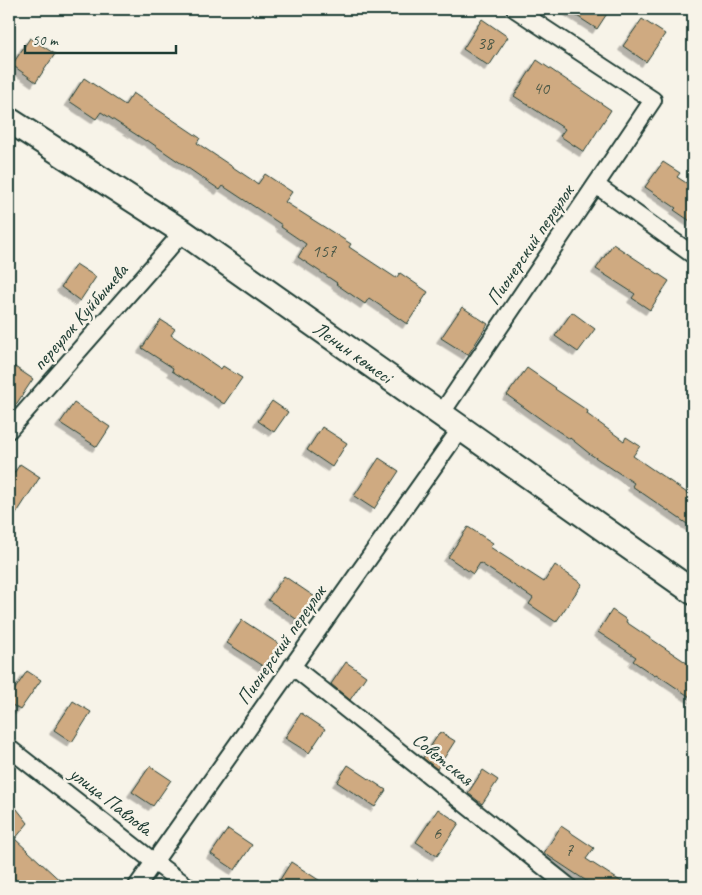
<svg xmlns="http://www.w3.org/2000/svg" width="702" height="895" font-family="Caveat,sans-serif">
	<style>
		.building { fill: #cfaa81; stroke: #1f3d34; filter: url(#shadow) }
		.lines { fill: none; stroke-linecap: round; stroke-linejoin: round }
		.street-casing { stroke: #1f3d34; stroke-width: 20 }
		.secondary-casing { stroke: #1f3d34; stroke-width: 28 }
		.street { stroke: #f7f3e8; stroke-width: 16 }
		.secondary { stroke: #f7f3e8; stroke-width: 24 }
		.labels { text-anchor: middle; dominant-baseline: central; stroke-width: 5; stroke-linejoin: round; paint-order: stroke }
		.number-label { font-size: 18px; fill: #4b5847 }
		.street-label { font-size: 20px; fill: #1f3d34; stroke: #f7f3e8 }
	</style>
	<defs>
		<filter id="shadow"><feDropShadow dx="-4.5" dy="4.5" stdDeviation="0" flood-color="#0004"/></filter>
	</defs>
	<rect width="100%" height="100%" fill="#f7f3e8"/>
	<filter id="ink" filterUnits="userSpaceOnUse"><feTurbulence type="fractalNoise" baseFrequency=".02" numOctaves="2"/><feDisplacementMap in="SourceGraphic" scale="10" xChannelSelector="R" yChannelSelector="G"/><feConvolveMatrix kernelMatrix="1 2 1 2 8 2 1 2 1" color-interpolation-filters="sRGB"/></filter>
	<g filter="url(#ink)">
		<path class="building" d="M566 9H610L597 29Z
			M482 19 508 37 489 66 463 49Z
			M642 19 665 34 646 62 623 46Z
			M30 38 55 54 36 82 12 65Z
			M537 60 611 110 584 152 560 136 565 129 514 96Z
			M84 78 125 105 133 93 200 138 197 143 258 184 265 174 292 192 285 202 351 244 349 247 396 278 400 273 428 292 407 324 369 298 365 304 336 284 337 283 298 257 306 244 281 227 282 225 223 186 220 190 147 140 146 141 101 112 96 119 69 101Z
			M663 162 680 173 677 177 691 186 693 182V223L674 210 676 208 645 187Z
			M613 244 669 281 650 310 632 298 635 294 596 269Z
			M76 264 96 277 80 301 61 287Z
			M462 307 488 324 468 355 441 338Z
			M572 312 595 329 578 352 555 336Z
			M161 320 175 329 171 335 221 369 223 366 242 378 224 404 187 379 186 380 172 371 173 368 142 348Z
			M9 363 33 379 9 415Z
			M527 368 556 388 555 389 588 411 587 414 624 441 626 437 640 446 633 456 693 497V528L632 486 634 483 590 454 570 438V439L549 425 507 395Z
			M272 401 288 412 274 432 258 421Z
			M74 403 110 427 97 447 60 423Z
			M322 427 347 443 332 467 307 450Z
			M379 458 399 471 374 509 354 496Z
			M20 464 40 477 9 525V481Z
			M468 527 493 543 490 547 544 582 555 565 582 584 556 622 529 604 533 598 480 563 473 574 448 557Z
			M284 576 318 599 302 623 268 600Z
			M612 610 627 620 626 622 693 667V699L656 674 655 676 633 661 636 657 598 632Z
			M242 620 279 644 264 667 227 643Z
			M346 662 366 676 350 700 331 684Z
			M27 671 41 680 20 710 9 703V698Z
			M73 701 91 712 72 742 54 730Z
			M301 713 325 729 309 753 285 738Z
			M440 732 455 741 437 769 423 758Z
			M348 765 386 790 375 807 337 782Z
			M150 766 171 780 153 806 132 792Z
			M483 770 498 780 482 804 468 793Z
			M9 799 28 823 15 839 66 886H20L9 876Z
			M438 809 459 823 437 856 416 842Z
			M561 826 594 848 586 859 628 886H594L544 853Z
			M228 829 252 845 235 870 211 854Z
			M291 862 328 886H276Z"/>
		<g class="lines">
			<g class="street-casing">
				<path id="street" d="M596 185 693 255
					M441 414 653 100 515 9
					M9 430 183 232
					M292 666 568 886
					M9 748 154 862 187 886
					M137 886 461 428"/>
			</g>
			<g class="secondary-casing">
				<g id="secondary">
					<path id="s1" d="M9 120 183 232 693 592"/>
				</g>
			</g>
			<use href="#street" class="street"/>
			<use href="#secondary" class="secondary"/>
		</g>
	</g>
	<g class="labels">
		<g class="number-label">
			<text x="485" y="43">38</text>
			<text x="541" y="88">40</text>
			<text x="324" y="251">157</text>
			<text x="437" y="833">6</text>
			<text x="569" y="850">7</text>
		</g>
		<g class="street-label">
			<text transform="translate(530 245) rotate(-56)">Пионерский переулок</text>
			<text transform="translate(80 317) rotate(-49)">переулок Куйбышева</text>
			<text stroke="none"><textPath href="#s1" startOffset="415">Ленин көшесі</textPath></text>
			<text transform="translate(281 645) rotate(-55)">Пионерский переулок</text>
			<text transform="translate(443 759) rotate(39)">Советская</text>
			<text transform="translate(111 801) rotate(38)">улица Павлова</text>
		</g>
	</g>
	<rect width="702" height="895" fill="none" stroke="#f7f3e8" stroke-width="30"/>
	<rect x="15" y="15" width="672" height="865" fill="none" stroke="#1f3d34" stroke-width="2" filter="url(#ink)"/>
	<path d="M25 45v8h151v-8" fill="none" stroke="#1f3d34" stroke-width="2.5"/>
	<text x="32" y="45" font-size="15" fill="#1f3d34" stroke="#f7f3e8" stroke-width="4" paint-order="stroke">50 m</text>
</svg>
